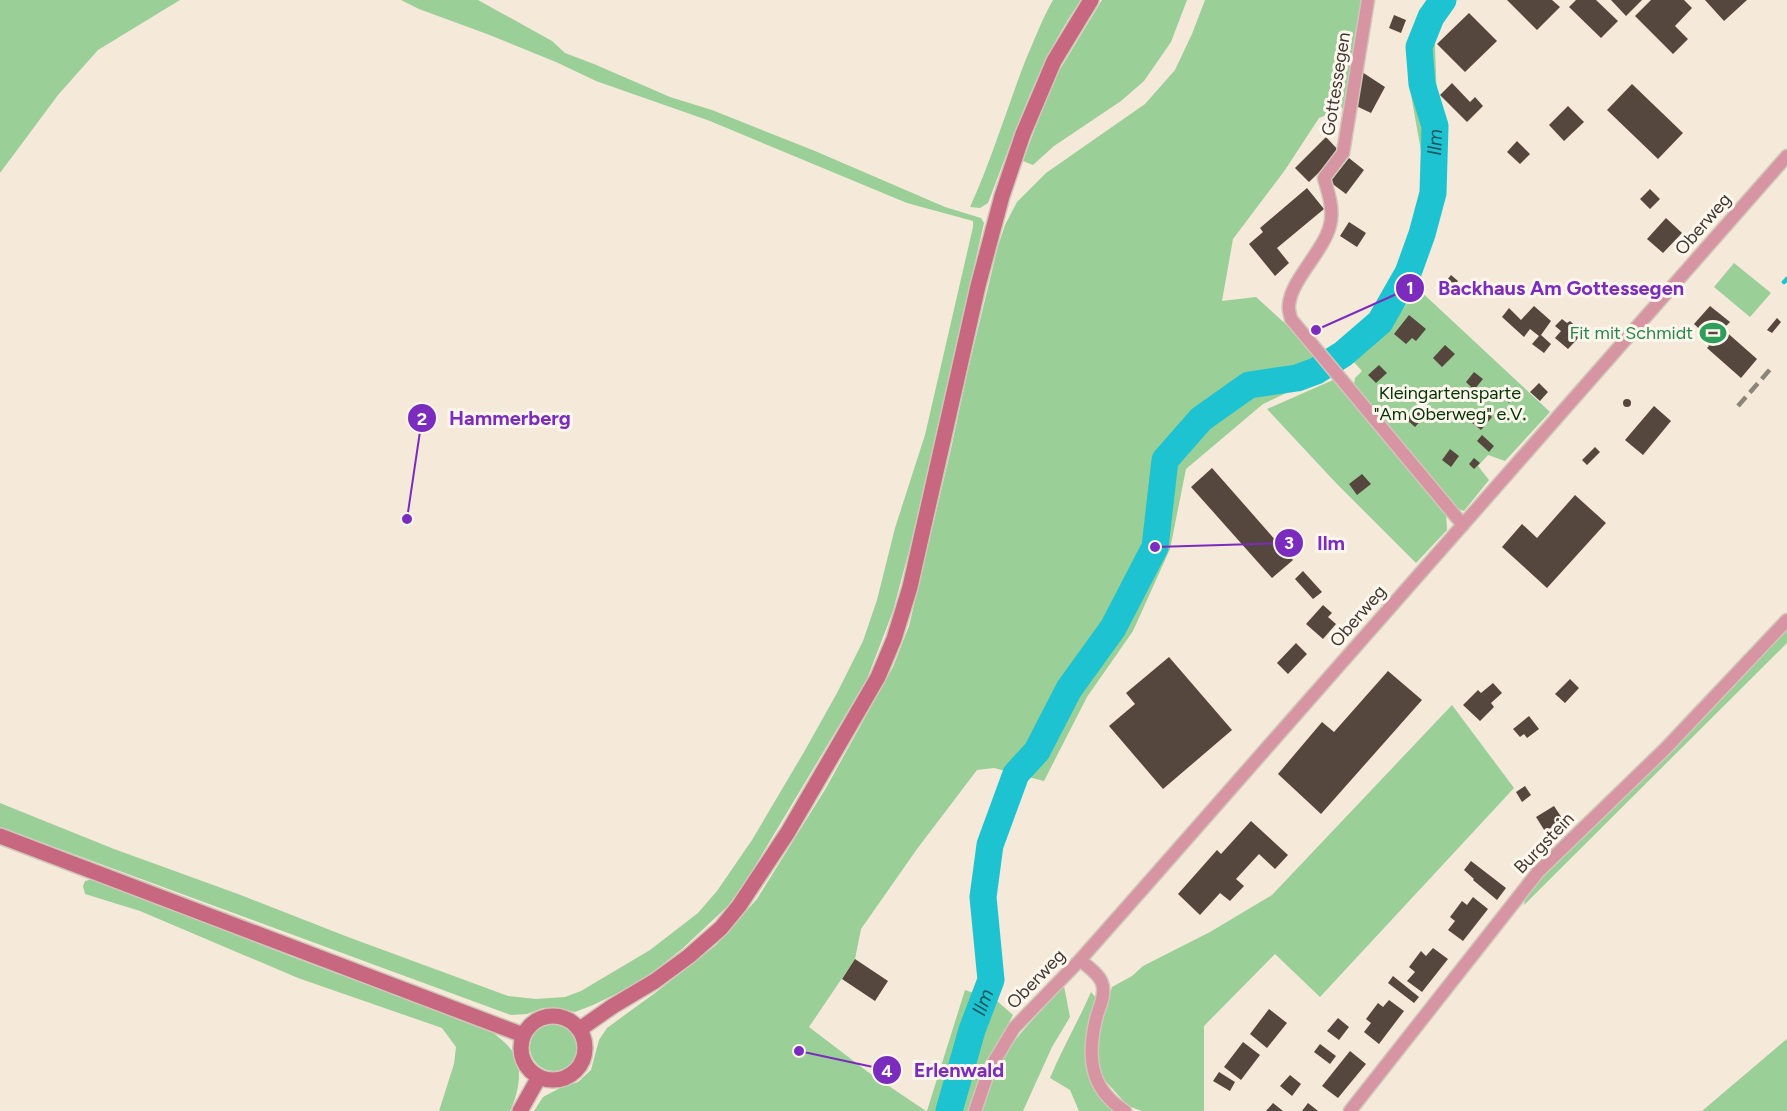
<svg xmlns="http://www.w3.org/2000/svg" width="1787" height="1111" font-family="Figtree,sans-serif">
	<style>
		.green { fill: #9acf97 }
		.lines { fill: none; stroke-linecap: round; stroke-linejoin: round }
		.stream { stroke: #1dc3d1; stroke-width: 4.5 }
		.river { stroke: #1dc3d1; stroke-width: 27 }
		.building { fill: #55473d }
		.street-casing { stroke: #d0c6b8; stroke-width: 15 }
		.secondary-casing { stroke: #d0c6b8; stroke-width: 18 }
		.street { stroke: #d794a3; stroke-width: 12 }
		.secondary { stroke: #c86780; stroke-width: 15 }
		.rail { stroke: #8c8479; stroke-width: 4.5; stroke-dasharray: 12 6; stroke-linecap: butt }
		.labels { text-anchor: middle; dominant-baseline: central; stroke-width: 6; stroke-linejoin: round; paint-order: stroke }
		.street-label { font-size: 18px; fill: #3d3832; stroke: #fff7ed }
		.leisure-label { font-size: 18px; fill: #27864d; stroke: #fff7ed; text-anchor: end }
		.park-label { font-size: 18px; fill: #003404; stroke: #fff7ed }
		.water-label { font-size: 20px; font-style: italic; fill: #1c595f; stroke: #fff7ed }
		.leader { fill: none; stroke: #7b2cbf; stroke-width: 2 }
		.callout-dot { fill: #7b2cbf; stroke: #fff7ed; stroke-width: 2 }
		.mark-label { font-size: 18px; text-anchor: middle; font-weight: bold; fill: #fff }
		.callout-label { font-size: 20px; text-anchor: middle; font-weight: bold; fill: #7b2cbf; stroke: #fff7ed; stroke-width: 6; stroke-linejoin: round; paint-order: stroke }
	</style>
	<rect width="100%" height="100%" fill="#f5e9d9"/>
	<path class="green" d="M0 0H180L98 50 58 95 0 173Z
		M401 0H478L552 41 565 53 594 64 670 97 712 110 815 151 945 207 981 218 984 223 911 543 893 611 867 679 746 881 729 905 682 949 639 983 593 1005 575 1012 556 1008H543L527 1014 511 1015 0 827V803L114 849 238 894 348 937 508 996 536 999 565 997 581 991 650 950 698 913 717 891 752 840 804 752 837 693 863 641 877 600 895 528 925 435 973 227V221L907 203 710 121 596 81 556 62 487 34 419 9Z
		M1053 0H1081C1038 61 1015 133 988 203L980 208 970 207C992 159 1007 108 1026 59 1035 39 1042 19 1053 0Z
		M1102 0H1187L1171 42 1144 81 1121 101 1054 146 1033 165 1023 161 1043 107 1059 71Z
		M1205 0H1363L1345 107 1319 118 1285 170 1233 239 1222 301 1256 297 1302 339 1319 361 1314 363 1326 374 1263 404 1186 469 1170 549 1133 631 1087 697 1044 781 994 768 977 770 917 849 861 929 855 959 809 1027 868 1072 926 1111H534L543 1097 560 1088 578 1082 591 1070 599 1040 607 1028 655 993 716 945 757 899 826 788 893 667 909 626 951 449 967 374 998 246 1005 225 1017 202 1046 173 1145 104 1175 70 1192 34Z
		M1429 0H1455L1434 20 1438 130 1423 162 1408 78 1420 14Z
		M1734 263 1771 293 1750 317 1714 287Z
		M1416 287 1550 412 1505 461 1488 455 1478 466 1489 480 1464 511 1452 507 1354 384 1355 378 1362 371 1352 360 1381 338 1412 297Z
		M1333 380 1446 513 1447 530 1416 563 1336 483 1267 409Z
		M1787 627V643L1524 905 1526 892Z
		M1452 705 1514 788 1320 997 1275 954 1204 1026V1111H1142L1128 1106 1100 1075 1095 1047 1112 987 1132 976 1143 966 1210 932 1272 895Z
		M93 879 295 958 491 1031C497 1036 504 1041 509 1047 525 1064 519 1092 510 1111H439L454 1064 456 1047 442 1028 298 978 140 911 85 894 83 886 85 881Z
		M1064 986 1070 1017 1052 1047 1023 1111H981C988 1091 996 1068 1008 1050 1024 1027 1045 1007 1064 986Z
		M965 990 997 1001 1013 1015 984 1069 968 1111H927Z
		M1091 992 1096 998C1084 1043 1074 1079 1116 1111H1079L1070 1090 1050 1078C1062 1049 1078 1022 1091 992Z
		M530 1047a24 24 0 1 1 48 0a24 24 0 1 1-48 0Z
		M1787 1039V1111H1702L1782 1043Z"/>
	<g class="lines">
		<path class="stream" d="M1784 282 1787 279"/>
		<path class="river" id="s1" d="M949 1111 972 1030 991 980 983 897 990 845 1016 774 1037 751 1069 689 1113 628 1155 547 1165 460 1201 419 1249 385 1297 378 1316 371 1343 354 1380 322 1408 273 1422 234 1433 193 1435 126 1422 84 1419 47 1431 17 1443 0"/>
	</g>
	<path class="building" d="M1507 0H1552L1560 7 1537 30Z
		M1576 0H1596L1618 21 1601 38 1569 7Z
		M1611 0H1642L1626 16Z
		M1651 0H1684L1692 8 1675 26 1688 39 1673 54 1635 16Z
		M1705 0H1747L1724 21Z
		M1469 13 1497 41 1465 72 1437 44Z
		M1394 15 1406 20 1401 33 1389 28Z
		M1362 72 1385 87 1371 113 1354 105Z
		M1452 83 1470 102 1475 97 1483 106 1467 122 1440 95Z
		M1632 84 1683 133 1658 159 1607 110Z
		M1568 106 1584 122 1564 141 1549 125Z
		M1326 137 1340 152 1309 182 1295 168Z
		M1517 141 1530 154 1520 164 1507 152Z
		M1349 158 1364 170 1346 194 1330 182Z
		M1307 188 1324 209 1277 248 1289 263 1275 276 1249 244 1263 232 1260 228Z
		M1650 189 1660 199 1650 209 1640 199Z
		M1666 218 1682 233 1663 253 1647 239Z
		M1349 222 1366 233 1357 247 1340 236Z
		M1451 275 1458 281 1449 292 1442 286Z
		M1534 306 1551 321 1541 335 1551 344 1544 353 1532 344 1539 336 1530 329 1524 337 1502 317 1509 308 1521 320Z
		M1710 306 1730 322 1723 329 1757 359 1741 378 1707 348 1709 346 1704 341 1708 337 1694 324Z
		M1409 315 1426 329 1416 341 1412 338 1406 344 1394 334Z
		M1777 318 1781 322 1772 333 1767 330Z
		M1562 319 1567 323 1570 321 1583 333 1568 349 1555 338 1561 331 1555 326Z
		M1316 323 1323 329 1317 337 1309 330Z
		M1445 345 1455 354 1442 367 1433 358Z
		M1379 365 1387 373 1376 383 1368 375Z
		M1474 372 1483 379 1474 390 1466 382Z
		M1539 383 1548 392 1540 401 1530 392Z
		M1508 384 1518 393 1509 403 1499 394Z
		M1623 403a4 4 0 1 1 8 0a4 4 0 1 1-8 0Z
		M1654 406 1671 421 1643 455 1625 440Z
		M1416 408 1425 416 1415 427 1406 419Z
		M1483 409 1492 417 1481 430 1471 422Z
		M1482 435 1494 446 1489 452 1477 441Z
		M1595 447 1600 452 1587 465 1582 460Z
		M1450 449 1459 456 1451 467 1442 460Z
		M1474 458 1480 463 1474 469 1469 464Z
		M1212 468 1293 560 1272 578 1191 487Z
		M1362 474 1371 484 1357 495 1349 484Z
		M1575 495 1606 523 1547 588 1502 547 1522 524 1537 538Z
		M1303 571 1322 592 1313 599 1295 579Z
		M1323 605 1332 613 1328 617 1336 624 1323 639 1306 624Z
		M1296 643 1307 654 1288 674 1277 663Z
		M1169 657 1232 730 1163 789 1109 726 1135 704 1126 693Z
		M1388 671 1422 700 1321 814 1278 774 1322 722 1334 732Z
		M1570 679 1579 688 1565 703 1555 694Z
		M1493 683 1502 693 1491 703 1494 707 1480 721 1463 705 1478 690 1481 693Z
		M1529 716 1539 729 1527 738 1524 734 1520 737 1513 729Z
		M1525 786 1531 795 1522 802 1516 792Z
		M1554 806 1564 821 1546 833 1536 817Z
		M1251 821 1288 855 1275 869 1259 854 1236 879 1244 886 1230 901 1220 893 1200 915 1178 894 1217 850 1221 854Z
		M1471 861 1506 888 1497 900 1473 880 1474 879 1464 870Z
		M1473 897 1488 909 1463 941 1448 930 1455 921 1450 917 1462 901 1467 905Z
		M1433 948 1448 959 1422 992 1407 981 1415 972 1409 967 1421 951 1426 956Z
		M855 959 888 981 875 1001 842 979Z
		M1393 976 1419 997 1414 1003 1388 983Z
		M1389 1000 1404 1011 1379 1044 1364 1032 1371 1023 1366 1019 1378 1003 1383 1007Z
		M1269 1009 1287 1023 1267 1048 1250 1034Z
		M1338 1018 1349 1027 1339 1040 1327 1031Z
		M1243 1042 1260 1055 1241 1080 1224 1067Z
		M1320 1044 1336 1056 1330 1064 1314 1052Z
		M1350 1051 1366 1064 1338 1098 1322 1086Z
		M1219 1072 1235 1082 1230 1091 1213 1081Z
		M1290 1075 1301 1084 1292 1096 1280 1086Z
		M1273 1103 1283 1111H1266Z
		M1308 1103 1318 1111H1302Z"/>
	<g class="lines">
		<g class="street-casing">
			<path id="street" d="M1368 0 1343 153 1324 178C1328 192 1333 206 1331 220 1328 248 1291 278 1289 305 1288 309 1290 314 1291 319L1463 525
				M1080 960C1087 966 1099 974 1102 983 1106 993 1100 1006 1097 1015 1087 1053 1088 1088 1125 1111
				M975 1111 989 1070 1014 1028 1080 960 1141 891 1787 156
				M1350 1111 1538 872 1666 748 1787 620"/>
		</g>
		<g class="secondary-casing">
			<path id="secondary" d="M0 836 523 1035
				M521 1048a32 32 0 1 1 64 0a32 32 0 1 1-64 0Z
				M580 1029 613 1006 655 981 689 956 721 928 739 906 788 832 878 677 894 639 910 587 978 286 1002 196 1023 134 1054 61 1091 0
				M520 1111 539 1077"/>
		</g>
		<use href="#street" class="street"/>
		<use href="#secondary" class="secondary"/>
		<path class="rail" d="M1738 406 1773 366"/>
	</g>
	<defs>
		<g id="stadium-bare" transform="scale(2.07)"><path d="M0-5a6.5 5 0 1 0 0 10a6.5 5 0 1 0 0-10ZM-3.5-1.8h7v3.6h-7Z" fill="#2e9e5b" stroke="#fff7ed" stroke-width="2.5" paint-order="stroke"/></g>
	</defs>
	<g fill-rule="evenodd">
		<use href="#stadium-bare" x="1713" y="333"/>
	</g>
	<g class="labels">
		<g class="street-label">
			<text transform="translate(1336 84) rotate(-81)">Gottessegen</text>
			<text transform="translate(1703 224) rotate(-49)">Oberweg</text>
			<text transform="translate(1358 616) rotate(-49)">Oberweg</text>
			<text transform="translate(1544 843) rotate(-46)">Burgstein</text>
			<text transform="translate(1036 979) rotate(-46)">Oberweg</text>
		</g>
		<g class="leisure-label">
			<text x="1693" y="333">Fit mit Schmidt</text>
		</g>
		<g class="park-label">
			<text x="1450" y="393">Kleingartensparte<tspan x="1450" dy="21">"Am Oberweg" e.V.</tspan></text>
		</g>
		<g class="water-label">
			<text stroke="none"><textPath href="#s1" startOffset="1158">Ilm</textPath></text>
			<text stroke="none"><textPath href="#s1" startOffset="114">Ilm</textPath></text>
		</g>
	</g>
	<path class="leader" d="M1316 330L1410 288M407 519L422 418M1155 547L1289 543M799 1051L887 1070"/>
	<g class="callout-dot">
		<circle cx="1316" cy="330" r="6"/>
		<circle cx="407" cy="519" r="6"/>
		<circle cx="1155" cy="547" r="6"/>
		<circle cx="799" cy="1051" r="6"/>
		<circle cx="1410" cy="288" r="15"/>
		<circle cx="422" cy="418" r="15"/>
		<circle cx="1289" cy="543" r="15"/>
		<circle cx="887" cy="1070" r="15"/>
	</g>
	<g class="mark-label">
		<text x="1410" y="294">1</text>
		<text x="422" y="425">2</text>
		<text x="1289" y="549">3</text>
		<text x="887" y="1077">4</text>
	</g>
	<g class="callout-label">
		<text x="1561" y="295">Backhaus Am Gottessegen</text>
		<text x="510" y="425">Hammerberg</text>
		<text x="1331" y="550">Ilm</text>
		<text x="959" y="1077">Erlenwald</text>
	</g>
</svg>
